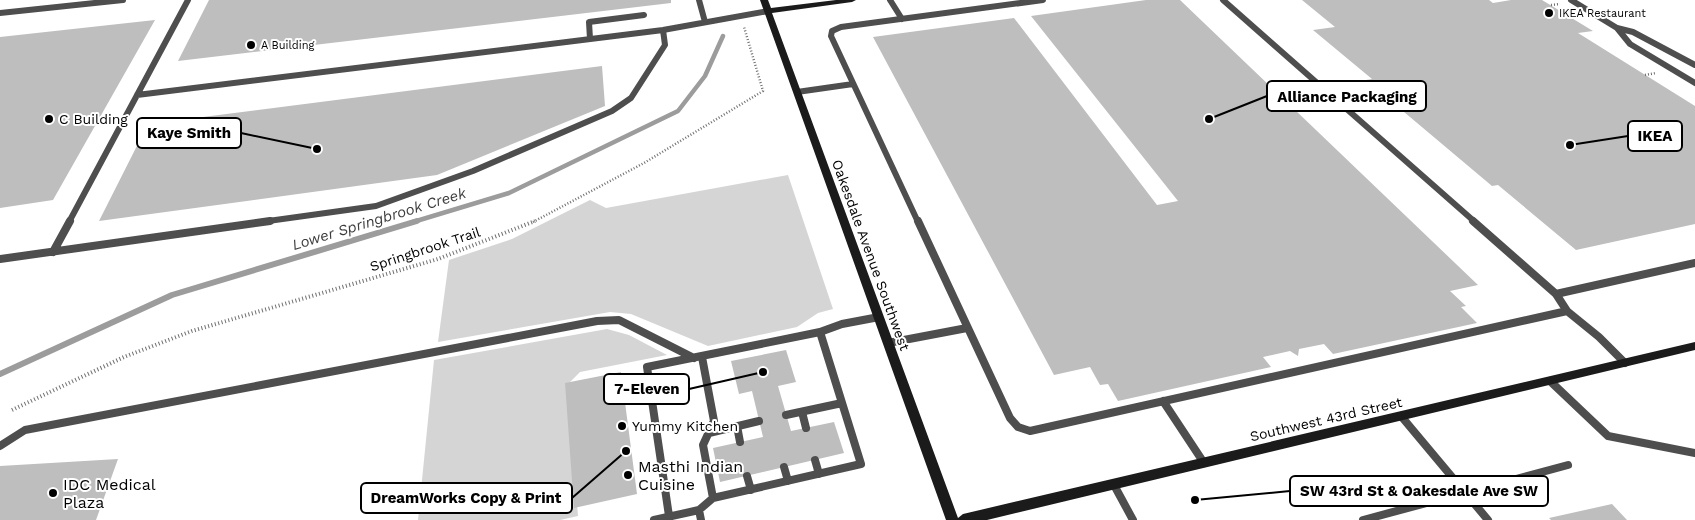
<svg xmlns="http://www.w3.org/2000/svg" width="1695" height="520" font-family="'Work Sans',sans-serif">
	<style>
		.green { fill: #d5d5d5 }
		.lines { fill: none; stroke-linecap: round; stroke-linejoin: round }
		.stream-far1 { stroke: #9c9c9c; stroke-width: 4.5 }
		.stream { stroke: #9c9c9c; stroke-width: 6 }
		.building { fill: #bebebe }
		.path-far1 { stroke: #707070; stroke-width: 2.5; stroke-dasharray: 1 2; stroke-linecap: butt }
		.path { stroke: #707070; stroke-width: 4; stroke-dasharray: 1 2.5; stroke-linecap: butt }
		.lane-far1 { stroke: #4e4e4e; stroke-width: 6 }
		.lane { stroke: #4e4e4e; stroke-width: 8 }
		.secondary { fill: #1b1b1b; fill-rule: evenodd }
		.poi-dot { fill: #000; stroke: #fff; stroke-width: 2 }
		.labels { text-anchor: middle; dominant-baseline: central; stroke-width: 4; stroke-linejoin: round; paint-order: stroke }
		.far-poi-label { font-size: 11px; fill: #000; stroke: #fff; text-anchor: start }
		.poi-label { font-size: 14px; fill: #000; stroke: #fff; text-anchor: start }
		.street-label { font-size: 14px; fill: #000; stroke: #fff }
		.water-label { font-size: 15px; font-style: italic; fill: #3d3d3d; stroke: #fff }
		.near-poi-label { font-size: 16px; fill: #000; stroke: #fff; text-anchor: start }
		.leader { fill: none; stroke: #000; stroke-width: 2 }
		.callout-dot { fill: #000; stroke: #fff; stroke-width: 2 }
		.callout { fill: #fff; stroke: #000; stroke-width: 2 }
		.callout-label { font-size: 15px; text-anchor: middle; font-weight: bold; fill: #000 }
	</style>
	<rect width="100%" height="100%" fill="#fff"/>
	<path class="green" d="M788 175 833 309 818 313 797 327 708 346 631 314 610 312 438 342 449 260 512 239 590 200 606 208Z
		M607 329 629 335 667 355 580 372 568 384 578 516 560 520H418L434 360Z"/>
	<g class="lines">
		<path class="stream-far1" d="M413 222 509 193 678 111 705 76 723 36"/>
		<path class="stream" d="M0 374 172 295 417 221"/>
	</g>
	<path class="building" d="M209 0H671V3L178 61Z
		M1146 0H1180L1478 285 1450 291 1466 306 1461 307 1477 323 1333 354 1324 344 1299 349 1298 356 1290 351 1263 357 1271 367 1118 401 1108 384 1100 385 1090 367 1054 375 873 37 1014 18 1157 205 1178 201 1031 16Z
		M1302 0H1489L1493 3 1511 0H1542L1593 31 1578 33 1695 106V224L1576 250 1498 185 1492 186 1366 80 1372 79 1313 30 1335 27Z
		M155 20 53 200 0 208V37Z
		M602 66 605 106 437 175 99 221 148 124Z
		M786 350 796 382 778 386 791 431 834 422 844 453 720 482 713 448 763 437 752 391 739 394 731 361Z
		M621 372 637 494 574 508 565 383Z
		M118 459 96 520H0V466Z
		M1612 504 1627 520H1551L1549 518Z"/>
	<g class="lines">
		<path class="path-far1" d="M1551 5 1560 4
			M1645 75 1656 73
			M533 222 644 163 763 91 744 27"/>
		<path class="path" d="M12 410 124 357 192 331 438 259 535 221"/>
		<path class="lane-far1" d="M699 0 705 22
			M890 0 902 19
			M1223 0 1475 222
			M1571 0 1617 28 1633 32 1695 65
			M0 13 123 0
			M1617 28 1630 44 1695 83
			M590 39 589 22 644 15
			M797 92 853 84
			M137 95 663 30 768 11
			M69 222 188 0
			M261 222 376 206 473 171 612 111 631 98 665 45 663 30
			M918 222 831 36 832 31 841 27 1043 0"/>
		<path class="lane" d="M918 221 1010 418 1018 427 1030 431 1567 311
			M1473 221 1556 294 1567 311 1599 337 1625 363
			M53 252 70 221
			M0 259 270 221
			M1556 294 1695 263
			M820 332 842 324 879 317
			M888 343 967 328
			M702 357 714 421 703 445 713 498
			M1550 381 1608 436 1695 453
			M1163 401 1204 463
			M802 412 806 428
			M786 415 842 403
			M1401 416 1488 520
			M737 426 740 442
			M709 433 759 421
			M0 446 25 430 597 321 619 320 694 358
			M815 460 819 474
			M784 467 788 481
			M747 476 751 490
			M1114 485 1133 520
			M699 510 701 520
			M654 520 699 510 713 498 861 464 820 332 647 367 669 516
			M1363 520 1568 465"/>
		<path class="secondary" d="M760 0H768L771 8 836 0H856L852 2 772 13 958 518 963 514 1695 342V350L987 520H946Z"/>
	</g>
	<g class="poi-dot">
		<circle cx="1549" cy="13" r="5"/>
		<circle cx="251" cy="45" r="5"/>
		<circle cx="49" cy="119" r="5"/>
		<circle cx="622" cy="426" r="5"/>
		<circle cx="628" cy="475" r="5"/>
		<circle cx="53" cy="493" r="5"/>
	</g>
	<g class="labels">
		<g class="far-poi-label">
			<text x="1559" y="13">IKEA Restaurant</text>
			<text x="261" y="45">A Building</text>
		</g>
		<g class="poi-label">
			<text x="59" y="119">C Building</text>
			<text x="632" y="426">Yummy Kitchen</text>
		</g>
		<g class="street-label">
			<text transform="translate(425 249) rotate(-18)">Springbrook Trail</text>
			<text transform="translate(871 255) rotate(70)">Oakesdale Avenue Southwest</text>
			<text transform="translate(1326 419) rotate(-13)">Southwest 43rd Street</text>
		</g>
		<g class="water-label">
			<text transform="translate(379 219) rotate(-17)">Lower Springbrook Creek</text>
		</g>
		<g class="near-poi-label">
			<text x="638" y="466">Masthi Indian<tspan x="638" dy="18">Cuisine</tspan></text>
			<text x="63" y="484">IDC Medical<tspan x="63" dy="18">Plaza</tspan></text>
		</g>
	</g>
	<path class="leader" d="M1209 119L1267 96M317 149L241 133M1570 145L1628 136M763 372L689 389M1195 500L1290 491M626 451L572 498"/>
	<g class="callout-dot">
		<circle cx="1209" cy="119" r="5"/>
		<circle cx="317" cy="149" r="5"/>
		<circle cx="1570" cy="145" r="5"/>
		<circle cx="763" cy="372" r="5"/>
		<circle cx="1195" cy="500" r="5"/>
		<circle cx="626" cy="451" r="5"/>
	</g>
	<g class="callout">
		<rect x="1267" y="81" width="159" height="30" rx="5"/>
		<rect x="137" y="118" width="104" height="30" rx="5"/>
		<rect x="1628" y="121" width="54" height="30" rx="5"/>
		<rect x="604" y="374" width="85" height="30" rx="5"/>
		<rect x="1290" y="476" width="258" height="30" rx="5"/>
		<rect x="361" y="483" width="211" height="30" rx="5"/>
	</g>
	<g class="callout-label">
		<text x="1347" y="102">Alliance Packaging</text>
		<text x="189" y="138">Kaye Smith</text>
		<text x="1655" y="141">IKEA</text>
		<text x="647" y="394">7-Eleven</text>
		<text x="1419" y="496">SW 43rd St &amp; Oakesdale Ave SW</text>
		<text x="466" y="503">DreamWorks Copy &amp; Print</text>
	</g>
</svg>
